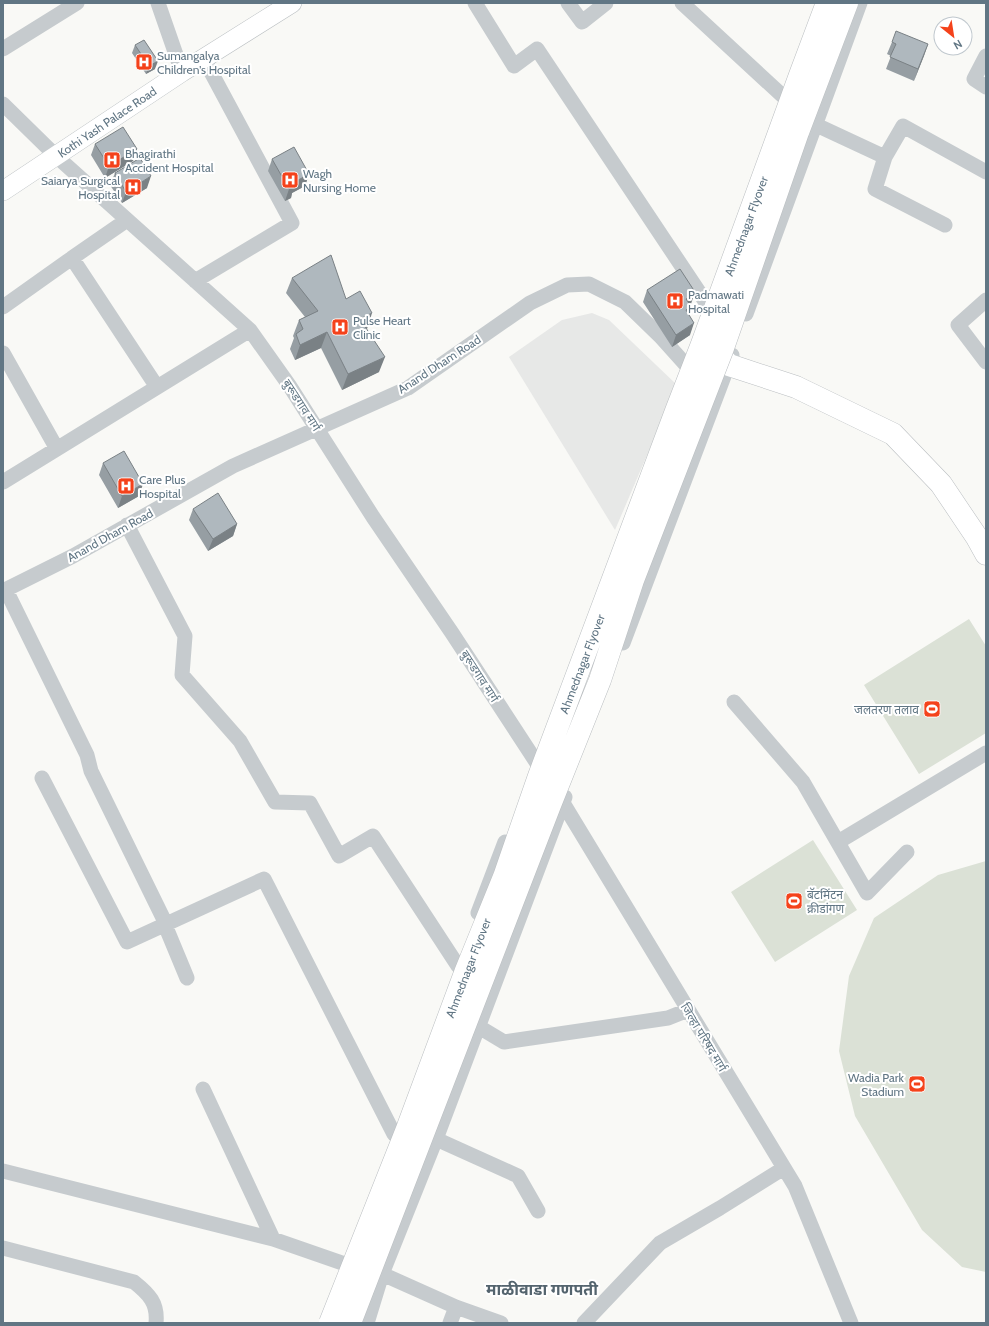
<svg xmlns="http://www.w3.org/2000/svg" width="989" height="1326" font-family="Cabin,'Noto Sans Devanagari',sans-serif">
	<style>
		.built { fill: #e7e8e7 }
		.green { fill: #dbe1d6 }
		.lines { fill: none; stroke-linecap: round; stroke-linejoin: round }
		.major-casing { stroke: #b9bec1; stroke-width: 20 }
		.highway-casing { stroke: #babec1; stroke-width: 23 }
		.minor { stroke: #c6cbce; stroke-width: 15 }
		.major { stroke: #fff; stroke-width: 19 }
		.highway { stroke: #fff; stroke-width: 22 }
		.highway-bridge-casing { stroke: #babec1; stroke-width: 23; stroke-linecap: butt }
		.highway-bridge { stroke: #fff; stroke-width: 22 }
		.wall { fill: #969ea3 }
		.shaded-wall { fill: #7a8185 }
		.building { fill: #afb8be; stroke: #7a8185 }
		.labels { text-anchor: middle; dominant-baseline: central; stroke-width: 4; stroke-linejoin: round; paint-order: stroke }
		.poi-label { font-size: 12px; fill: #617684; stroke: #fff; text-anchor: start }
		.street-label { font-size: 12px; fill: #617684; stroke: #fff }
		.district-label { font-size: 16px; font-weight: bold; fill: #54646e; stroke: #fff }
	</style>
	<rect width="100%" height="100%" fill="#f9f9f6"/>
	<path class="built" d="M592 313 609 320 677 385 615 530 509 357 562 320Z"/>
	<path class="green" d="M969 619 986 646V733L919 774 864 685Z
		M813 840 857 910 775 962 731 892Z
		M986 861V1272L962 1267 922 1230 855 1116 839 1051 849 976 874 918 938 875Z"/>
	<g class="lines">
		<g class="major-casing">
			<path id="major" d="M3 191 182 72 292 3"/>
		</g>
		<g class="highway-casing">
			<path id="highway" d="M709 344 729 365 796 387 893 434 941 484 976 536 986 554"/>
		</g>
		<path class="minor" d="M158 3 182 72
			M475 3 514 66 537 49 717 319
			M568 3 582 22 606 3
			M682 3 812 123 885 157 875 189 945 225
			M3 49 77 3
			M986 56 974 79 986 87
			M3 104 56 156 250 330 289 385 373 517 452 633 563 803 795 1186 851 1323
			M885 157 903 126 986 172
			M127 220 72 258 157 387
			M195 281 292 223 204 59
			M986 300 958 325 986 362
			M3 307 72 258
			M746 314 860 3
			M3 353 57 449
			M3 482 250 330
			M127 525 185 636 182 675 240 741 275 802 310 803 339 856 373 836 458 966
			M6 590 87 755 91 771 166 924 165 925 187 978
			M3 591 73 556 233 466 408 388 530 303 567 285 589 284 625 302 660 336 686 365
			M623 643 732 355
			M734 702 803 782 867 893 907 852
			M42 778 127 942 264 879 394 1134
			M838 842 986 753
			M478 913 505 842
			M479 1027 504 1042 668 1018 688 1010
			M203 1089 273 1239
			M436 1139 518 1176 538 1211
			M3 1171 273 1239 345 1264
			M3 1248 134 1282C149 1294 158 1303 156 1323
			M382 1274 456 1307 501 1323
			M367 1323 382 1274 436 1139 565 797
			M450 1323 456 1307
			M584 1323 660 1243 720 1208 784 1168"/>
		<use href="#major" class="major"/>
		<use href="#highway" class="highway"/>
		<g class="highway-bridge-casing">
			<path id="highway-bridge" d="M330 1323 407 1129 465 973 504 877 539 776 676 411 702 344 800 75 827 3
				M350 1323 550 805 600 680 633 580 723 348 798 132 847 3"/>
		</g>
		<use href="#highway-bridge" class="highway-bridge"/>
	</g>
	<path class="wall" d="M892 42 928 44 914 81 886 69 891 56 887 54Z
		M135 45 155 69 146 74 132 53Z
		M95 144 137 149 133 161 105 178 91 155Z
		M272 159 309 174 305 186 292 193 291 198 285 201 268 171Z
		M115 173 147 188 122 203 110 185Z
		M292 278 346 299 367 329 379 372 342 390 321 348 295 360 290 349 294 338 293 336 299 320 305 317 286 293Z
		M647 290 691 304 690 305 688 314 690 335 672 347 643 302Z
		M103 463 139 496 118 508 99 475Z
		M193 509 237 524 233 536 208 551 189 520Z"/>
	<path class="shaded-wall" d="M928 44 924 56 914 81 918 69Z
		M158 61 155 69 146 74 149 66Z
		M137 149 133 161 105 178 109 166Z
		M309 174 305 186 292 193 291 198 285 201 289 189 293 183Z
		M151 176 147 188 122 203 126 192Z
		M695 292 691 304 681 310 686 299Z
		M691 306 686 318V310Z
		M372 313 367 329 354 335 360 319Z
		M694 323 690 335 672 347 676 335Z
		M327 332 321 348 295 360 300 345Z
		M385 357 379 372 342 390 348 374Z
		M143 484 139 496 118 508 122 496Z
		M237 524 233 536 208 551 213 539Z"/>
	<path class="building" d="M896 31 928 44 918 69 890 57 896 44 892 42Z
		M144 40 158 61 149 66 135 45Z
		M123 127 137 149 109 166 95 144Z
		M294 147 309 174 293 183 295 186 289 189 272 159Z
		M140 158 151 176 126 192 115 173Z
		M331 255 346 299 360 291 372 313 360 319 385 357 348 374 327 332 300 345 296 334 303 329 299 320 318 311 292 278Z
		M680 269 695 292 686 299 691 306 686 310 694 323 676 335 647 290Z
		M124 451 143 484 122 496 103 463Z
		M218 493 237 524 213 539 193 509Z"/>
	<defs>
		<g id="hospital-square" transform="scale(0.9)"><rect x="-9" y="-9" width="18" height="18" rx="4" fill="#f4421b" stroke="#fff"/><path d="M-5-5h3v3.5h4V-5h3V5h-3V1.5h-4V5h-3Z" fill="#fff"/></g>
		<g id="stadium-square" transform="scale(0.9)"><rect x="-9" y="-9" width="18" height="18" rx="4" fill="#f4421b" stroke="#fff"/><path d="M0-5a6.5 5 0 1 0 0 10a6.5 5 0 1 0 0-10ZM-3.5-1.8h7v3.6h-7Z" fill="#fff"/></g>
	</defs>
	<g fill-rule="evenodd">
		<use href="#hospital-square" x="144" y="62"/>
		<use href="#hospital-square" x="112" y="160"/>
		<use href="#hospital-square" x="290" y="180"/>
		<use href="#hospital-square" x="133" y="187"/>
		<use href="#hospital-square" x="675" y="301"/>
		<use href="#hospital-square" x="340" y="327"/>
		<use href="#hospital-square" x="126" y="486"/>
		<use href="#stadium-square" x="932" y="709"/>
		<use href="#stadium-square" x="794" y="901"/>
		<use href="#stadium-square" x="917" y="1084"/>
	</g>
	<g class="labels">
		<g class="poi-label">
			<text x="157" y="55">Sumangalya<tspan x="157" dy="14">Children's Hospital</tspan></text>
			<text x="125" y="153">Bhagirathi<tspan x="125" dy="14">Accident Hospital</tspan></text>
			<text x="303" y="173">Wagh<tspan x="303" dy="14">Nursing Home</tspan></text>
			<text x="120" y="180" text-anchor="end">Saiarya Surgical<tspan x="120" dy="14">Hospital</tspan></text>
			<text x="688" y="294">Padmawati<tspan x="688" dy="14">Hospital</tspan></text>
			<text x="353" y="320">Pulse Heart<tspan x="353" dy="14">Clinic</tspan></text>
			<text x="139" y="479">Care Plus<tspan x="139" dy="14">Hospital</tspan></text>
			<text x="919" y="709" text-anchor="end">जलतरण तलाव</text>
			<text x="807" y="894">बॅटमिंटन<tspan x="807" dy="14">क्रीडांगण</tspan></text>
			<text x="904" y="1077" text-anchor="end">Wadia Park<tspan x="904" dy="14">Stadium</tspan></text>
		</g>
		<g class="street-label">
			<text transform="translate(107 122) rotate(-34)">Kothi Yash Palace Road</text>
			<text transform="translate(746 226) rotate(-70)">Ahmednagar Flyover</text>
			<text transform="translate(439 364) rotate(-33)">Anand Dham Road</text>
			<text transform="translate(302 405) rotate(57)">बुरूडगाव मार्ग</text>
			<text transform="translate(110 535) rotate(-29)">Anand Dham Road</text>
			<text transform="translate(582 664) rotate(-69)">Ahmednagar Flyover</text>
			<text transform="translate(480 676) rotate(57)">बुरूडगाव मार्ग</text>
			<text transform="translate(468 968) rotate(-69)">Ahmednagar Flyover</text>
			<text transform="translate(704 1037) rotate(59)">जिल्हा परिषद मार्ग</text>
		</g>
		<g class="district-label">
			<text x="542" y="1289">माळीवाडा गणपती</text>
		</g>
	</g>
	<rect width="989" height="1326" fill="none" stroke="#617684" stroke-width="8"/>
	<g transform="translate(953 36) rotate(150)"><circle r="19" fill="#ffffff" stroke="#c0c8ce"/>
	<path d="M0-3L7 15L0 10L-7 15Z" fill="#f4421b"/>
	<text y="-6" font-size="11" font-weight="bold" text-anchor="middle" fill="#617684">N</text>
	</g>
</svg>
